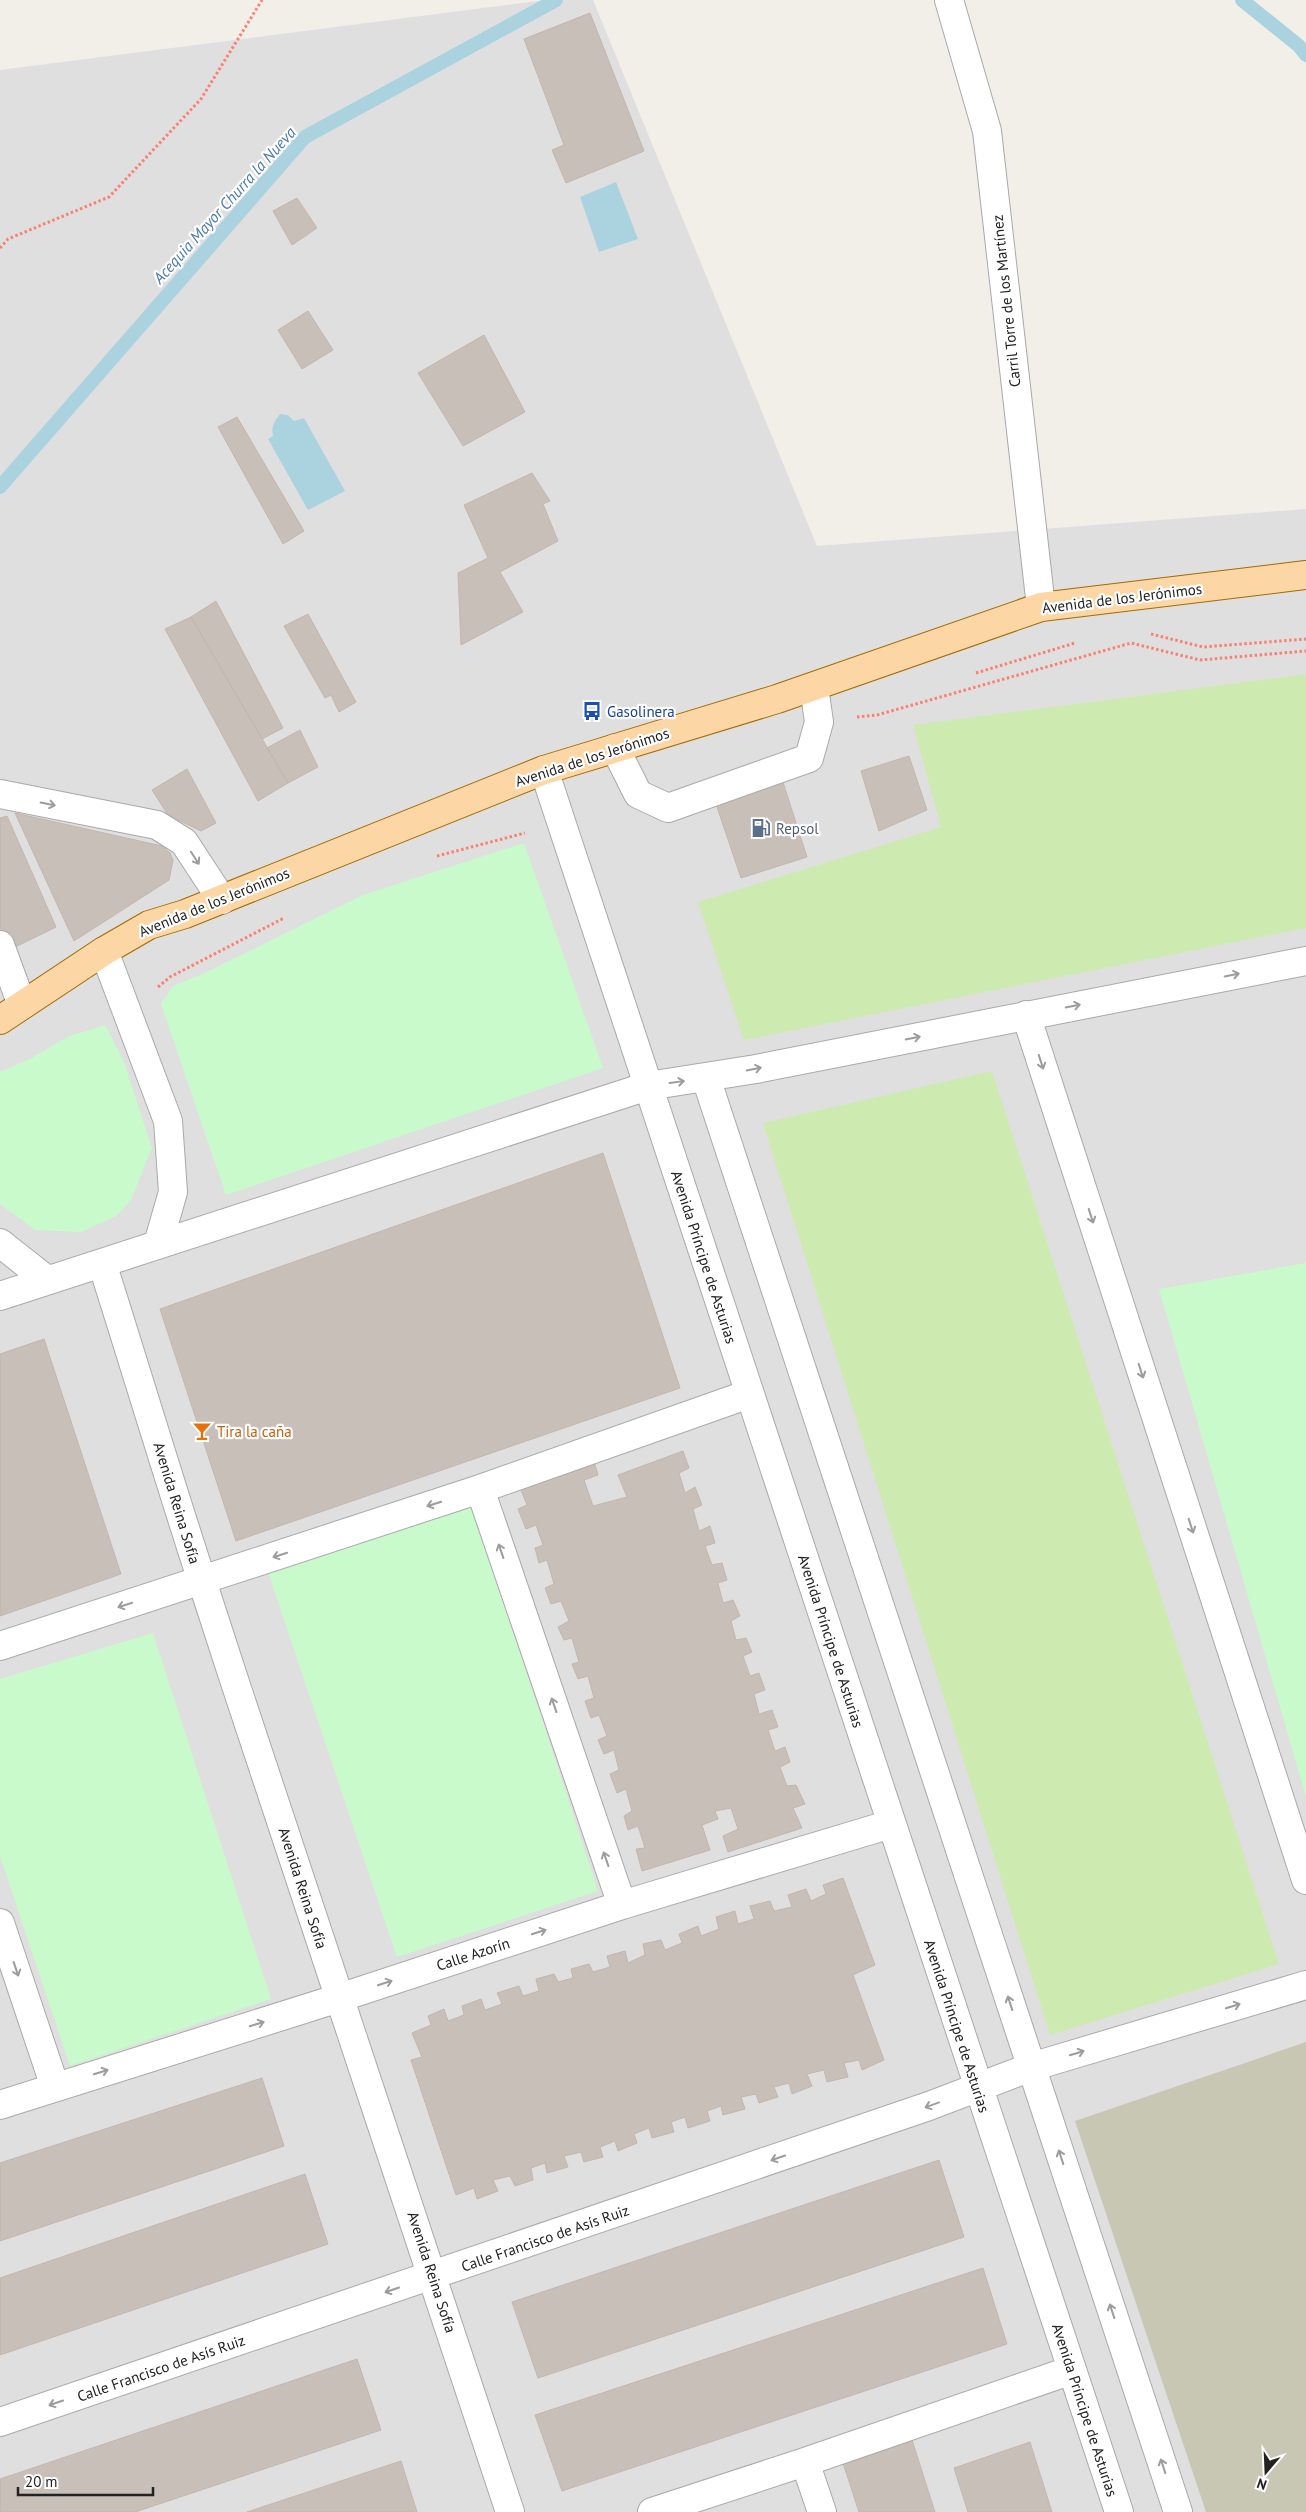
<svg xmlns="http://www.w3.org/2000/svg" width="1306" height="2512" font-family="'PT Sans',sans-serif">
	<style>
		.residential { fill: #e0dfdf }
		.construction { fill: #c7c7b4 }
		.grass { fill: #cdebb0 }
		.park { fill: #c8facc }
		.water { fill: #aad3df }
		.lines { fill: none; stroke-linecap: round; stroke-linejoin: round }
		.stream { stroke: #aad3df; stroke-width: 14 }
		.building { fill: #c7bfb8; stroke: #c4b6ab }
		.minor-casing { stroke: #a9a9a9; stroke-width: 30 }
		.major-casing { stroke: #a06b00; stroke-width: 30 }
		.path { stroke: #fa8072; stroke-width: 3; stroke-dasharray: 2.5 2.5; stroke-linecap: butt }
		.minor { stroke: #fff; stroke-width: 28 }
		.major { stroke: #fcd6a4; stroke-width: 28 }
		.oneway { stroke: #9c9c9c }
		.labels { text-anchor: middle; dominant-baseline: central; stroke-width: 4.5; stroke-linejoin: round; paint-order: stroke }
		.street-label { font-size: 15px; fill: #222; stroke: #fff }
		.transit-label { font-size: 15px; fill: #164399; stroke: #fff; text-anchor: start }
		.service-label { font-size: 15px; fill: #4e5e75; stroke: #fff; text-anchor: start }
		.food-label { font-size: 15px; fill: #c56008; stroke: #fff; text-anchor: start }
		.water-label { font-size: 16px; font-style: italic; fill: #4a7aab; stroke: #fff }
	</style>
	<rect width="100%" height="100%" fill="#f2efe9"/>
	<path class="residential" d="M546 0H593L817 546 1306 509V2512H0V70Z"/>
	<path class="construction" d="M1306 2042V2512H1206L1075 2121Z"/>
	<path class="grass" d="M1306 674V928L744 1040 698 902 941 827 913 725Z
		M992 1071 1279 1964 1050 2035 763 1123Z"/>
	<path class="park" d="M524 843 603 1068 226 1195 161 1004 173 986 207 972 363 895Z
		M105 1025 124 1062 152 1148 131 1200 116 1216 81 1232 35 1230 0 1204V1072L30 1059 67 1037Z
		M1306 1263V1797L1159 1289Z
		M472 1504 598 1891 397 1957 267 1569Z
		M153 1633 271 1999 70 2066 0 1856V1679Z"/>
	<path class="water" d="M616 182 638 239 599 252 580 197Z
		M280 414 288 415 294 421 304 418 345 491 308 510 268 439 273 436C271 426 274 422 280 414Z"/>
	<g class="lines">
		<path class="stream" d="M1242 0 1299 46 1306 55
			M0 487 305 137 556 0"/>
	</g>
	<path class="building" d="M590 13 644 151 566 183 552 150 564 145 524 39Z
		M297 198 317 228 292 245 273 211Z
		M308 311 333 350 302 369 278 330Z
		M484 335 525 412 463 446 418 373Z
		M237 417 304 531 283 544 218 427Z
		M532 473 550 501 543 504 558 541 500 572 523 612 461 645 458 573 488 558 464 505Z
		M216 601 283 728 262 739 191 617Z
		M308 614 356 702 339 712 331 695 325 698 284 626Z
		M191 617 288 783 258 801 165 629Z
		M300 730 318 767 288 783 267 748Z
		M909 756 927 810 879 831 861 771Z
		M187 769 216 823 201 831 168 815 152 790Z
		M781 776 807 857 741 878 714 798Z
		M15 813 162 846 170 853 173 860 169 880 74 941Z
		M7 816 56 927 9 950 0 927V818Z
		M603 1153 680 1388 236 1541 160 1309Z
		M44 1339 121 1574 0 1616V1354Z
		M683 1451 689 1468 679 1473 685 1493 695 1487 702 1505 693 1509 699 1531 710 1526 715 1543 705 1546 712 1565 722 1563 727 1580 718 1583 723 1603 733 1600 740 1616 731 1621 736 1640 746 1638 752 1652 743 1656 750 1676 759 1673 765 1690 754 1694 759 1714 772 1710 778 1727 768 1730 775 1751 785 1747 790 1762 780 1767 787 1786 796 1785 805 1804 793 1808 802 1828 728 1852 723 1836 738 1829 731 1808 715 1811 718 1819 702 1825 710 1850 642 1871 636 1849 645 1848 638 1826 628 1830 624 1816 632 1811 626 1789 617 1793 610 1774 619 1770 614 1750 604 1754 598 1740 607 1736 599 1715 591 1718 585 1701 594 1698 588 1676 578 1679 572 1664 579 1662 572 1638 564 1640 558 1627 569 1621 561 1601 551 1604 545 1588 554 1584 547 1560 539 1563 535 1548 543 1545 536 1525 526 1529 518 1509 527 1505 519 1485 593 1458 598 1475 584 1480 593 1506 627 1497 618 1475Z
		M843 1878 875 1965 853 1975 884 2060 862 2070 859 2060 844 2063 848 2077 827 2082 824 2070 807 2074 812 2086 792 2094 789 2083 774 2087 778 2097 759 2103 756 2094 741 2097 745 2109 723 2115 721 2106 707 2111 710 2121 688 2128 685 2117 671 2122 674 2132 652 2138 649 2128 634 2134 637 2143 618 2151 615 2141 600 2147 603 2157 584 2162 581 2152 564 2156 568 2167 547 2173 545 2163 531 2168 533 2180 515 2186 510 2176 493 2180 498 2191 477 2199 474 2188 456 2195 411 2060 422 2057 412 2033 431 2025 428 2016 444 2009 448 2021 464 2015 462 2006 481 1999 485 2010 502 2004 497 1993 519 1986 523 1996 539 1991 536 1979 554 1974 558 1982 573 1978 571 1969 589 1964 593 1972 610 1967 607 1956 625 1951 628 1963 645 1955 643 1944 661 1940 665 1950 682 1943 679 1934 698 1926 701 1936 719 1929 716 1917 735 1911 738 1924 754 1919 750 1906 770 1901 774 1911 792 1907 788 1895 806 1889 811 1901 826 1894 823 1885Z
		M262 2078 284 2146 0 2241V2163Z
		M939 2160 964 2237 538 2378 512 2302Z
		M305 2174 328 2244 0 2355V2278Z
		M983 2268 1007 2344 562 2491 535 2415Z
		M357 2359 381 2430 135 2512H0V2479Z
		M911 2437 935 2512H859L842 2460Z
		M1030 2442 1052 2512H968L954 2468Z
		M401 2461 417 2512H247Z"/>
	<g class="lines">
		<g class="minor-casing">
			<path id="minor" d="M949 0 987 131 1041 607
				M615 748 638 794 668 808 809 758 819 722 814 687
				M544 770 1119 2512
				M0 794 157 825 184 842 222 900
				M0 945 22 1005
				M104 951 168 1121 173 1192 158 1244
				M1026 1015 1306 1880
				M706 1078 1178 2512
				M0 1243 47 1280
				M102 1263C136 1370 168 1477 203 1584 303 1894 409 2202 510 2512
				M0 1296 648 1086 756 1069 1306 961
				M480 1489 622 1905
				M0 1646 480 1489 749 1394
				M0 1923 55 2087
				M0 2105 339 1998 622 1905 891 1824
				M0 2422 929 2106 1031 2067 1306 1985
				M805 2462 1072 2370
				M652 2512 805 2462 822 2512"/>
		</g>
		<g class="major-casing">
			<path id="major" d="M0 1020 104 951 149 925 185 914 544 770 777 699 1041 607 1306 575"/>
		</g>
		<path class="path" d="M0 248 8 239 109 197 201 99 262 0
			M1151 634 1203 647 1306 639
			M976 673 1075 643
			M857 717 877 715 1131 643 1200 660 1306 651
			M437 856 525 833
			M158 987 170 977 284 918"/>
		<use href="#minor" class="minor"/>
		<use href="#major" class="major"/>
	</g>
	<defs><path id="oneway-shaft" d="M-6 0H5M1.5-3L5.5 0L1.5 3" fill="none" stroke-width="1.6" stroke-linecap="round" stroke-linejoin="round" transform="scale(1.25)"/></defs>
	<g class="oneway">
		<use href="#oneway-shaft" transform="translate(48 804) rotate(11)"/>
		<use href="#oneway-shaft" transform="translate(195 858) rotate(57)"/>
		<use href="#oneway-shaft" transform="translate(1232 975) rotate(-11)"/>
		<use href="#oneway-shaft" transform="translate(1073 1006) rotate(-11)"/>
		<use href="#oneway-shaft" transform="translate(913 1038) rotate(-11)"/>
		<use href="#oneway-shaft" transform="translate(1041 1062) rotate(72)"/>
		<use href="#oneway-shaft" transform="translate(754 1069) rotate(-11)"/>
		<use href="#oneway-shaft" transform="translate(677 1082) rotate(-8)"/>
		<use href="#oneway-shaft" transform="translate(1091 1216) rotate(72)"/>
		<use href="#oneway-shaft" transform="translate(1141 1371) rotate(72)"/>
		<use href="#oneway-shaft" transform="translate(434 1504) rotate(162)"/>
		<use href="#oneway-shaft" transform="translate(1191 1526) rotate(72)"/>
		<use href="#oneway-shaft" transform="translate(501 1551) rotate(-109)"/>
		<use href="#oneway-shaft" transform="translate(280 1555) rotate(162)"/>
		<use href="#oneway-shaft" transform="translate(125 1605) rotate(162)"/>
		<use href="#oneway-shaft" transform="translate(554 1705) rotate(-109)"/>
		<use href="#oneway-shaft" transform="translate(606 1859) rotate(-109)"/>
		<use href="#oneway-shaft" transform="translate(539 1932) rotate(-18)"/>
		<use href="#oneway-shaft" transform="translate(16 1969) rotate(71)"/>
		<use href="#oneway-shaft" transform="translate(385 1983) rotate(-18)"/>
		<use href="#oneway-shaft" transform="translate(1010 2003) rotate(-108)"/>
		<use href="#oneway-shaft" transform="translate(1233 2006) rotate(-17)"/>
		<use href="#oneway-shaft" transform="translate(257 2024) rotate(-17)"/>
		<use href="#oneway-shaft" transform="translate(1077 2053) rotate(-17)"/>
		<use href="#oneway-shaft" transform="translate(101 2072) rotate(-17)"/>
		<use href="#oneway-shaft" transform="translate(932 2105) rotate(160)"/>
		<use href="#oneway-shaft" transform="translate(1061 2157) rotate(-108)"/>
		<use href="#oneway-shaft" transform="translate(778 2158) rotate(161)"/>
		<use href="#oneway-shaft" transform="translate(392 2290) rotate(161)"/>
		<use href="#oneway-shaft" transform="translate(1112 2311) rotate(-108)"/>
		<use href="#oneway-shaft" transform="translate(56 2403) rotate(161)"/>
		<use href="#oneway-shaft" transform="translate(1163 2466) rotate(-108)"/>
	</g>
	<defs>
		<g id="bus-bare" transform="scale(1.5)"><path d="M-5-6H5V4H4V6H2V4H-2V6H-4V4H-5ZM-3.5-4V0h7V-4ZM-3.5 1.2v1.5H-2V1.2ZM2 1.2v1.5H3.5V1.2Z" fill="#1a4fb4" stroke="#fff" stroke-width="2.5" paint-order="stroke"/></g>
		<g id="fuel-bare" transform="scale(1.5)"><path d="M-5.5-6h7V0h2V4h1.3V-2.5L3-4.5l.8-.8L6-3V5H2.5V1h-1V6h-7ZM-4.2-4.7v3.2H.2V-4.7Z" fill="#5c6f8a" stroke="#fff" stroke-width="2.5" paint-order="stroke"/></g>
		<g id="bar-bare" transform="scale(1.5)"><path d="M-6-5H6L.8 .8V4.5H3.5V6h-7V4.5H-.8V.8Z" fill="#e8710a" stroke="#fff" stroke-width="2.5" paint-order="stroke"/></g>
	</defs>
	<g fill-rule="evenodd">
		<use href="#bus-bare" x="592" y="711"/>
		<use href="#fuel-bare" x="761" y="828"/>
		<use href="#bar-bare" x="202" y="1431"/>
	</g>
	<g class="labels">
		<g class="street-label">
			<text transform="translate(1006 301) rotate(-96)">Carril Torre de los Martínez</text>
			<text transform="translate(1122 598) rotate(-7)">Avenida de los Jerónimos</text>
			<text transform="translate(592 757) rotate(-18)">Avenida de los Jerónimos</text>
			<text transform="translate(214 902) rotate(-22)">Avenida de los Jerónimos</text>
			<text transform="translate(704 1257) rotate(72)">Avenida Príncipe de Asturias</text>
			<text transform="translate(177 1503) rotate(73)">Avenida Reina Sofía</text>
			<text transform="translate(831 1641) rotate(72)">Avenida Príncipe de Asturias</text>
			<text transform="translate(303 1888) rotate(72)">Avenida Reina Sofía</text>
			<text transform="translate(473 1954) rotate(-18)">Calle Azorín</text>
			<text transform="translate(957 2026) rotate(72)">Avenida Príncipe de Asturias</text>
			<text transform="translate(545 2238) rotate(-19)">Calle Francisco de Asís Ruiz</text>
			<text transform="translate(432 2272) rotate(72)">Avenida Reina Sofía</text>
			<text transform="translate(161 2368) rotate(-19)">Calle Francisco de Asís Ruiz</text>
			<text transform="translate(1085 2410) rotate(72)">Avenida Príncipe de Asturias</text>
		</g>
		<g class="transit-label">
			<text x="607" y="711">Gasolinera</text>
		</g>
		<g class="service-label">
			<text x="776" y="828">Repsol</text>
		</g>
		<g class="food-label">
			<text x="217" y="1431">Tira la caña</text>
		</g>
		<g class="water-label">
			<text transform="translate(224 205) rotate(-48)">Acequia Mayor Churra la Nueva</text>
		</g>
	</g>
	<g transform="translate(1266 2472) rotate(199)" stroke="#ffffff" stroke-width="4" paint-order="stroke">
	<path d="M0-4L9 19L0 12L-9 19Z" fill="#222222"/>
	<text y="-8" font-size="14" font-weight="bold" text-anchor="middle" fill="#222222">N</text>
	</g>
	<path d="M18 2487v8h135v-8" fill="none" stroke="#222222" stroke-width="2.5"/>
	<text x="25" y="2487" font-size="15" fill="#222222" stroke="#ffffff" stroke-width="4" paint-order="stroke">20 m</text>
</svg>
